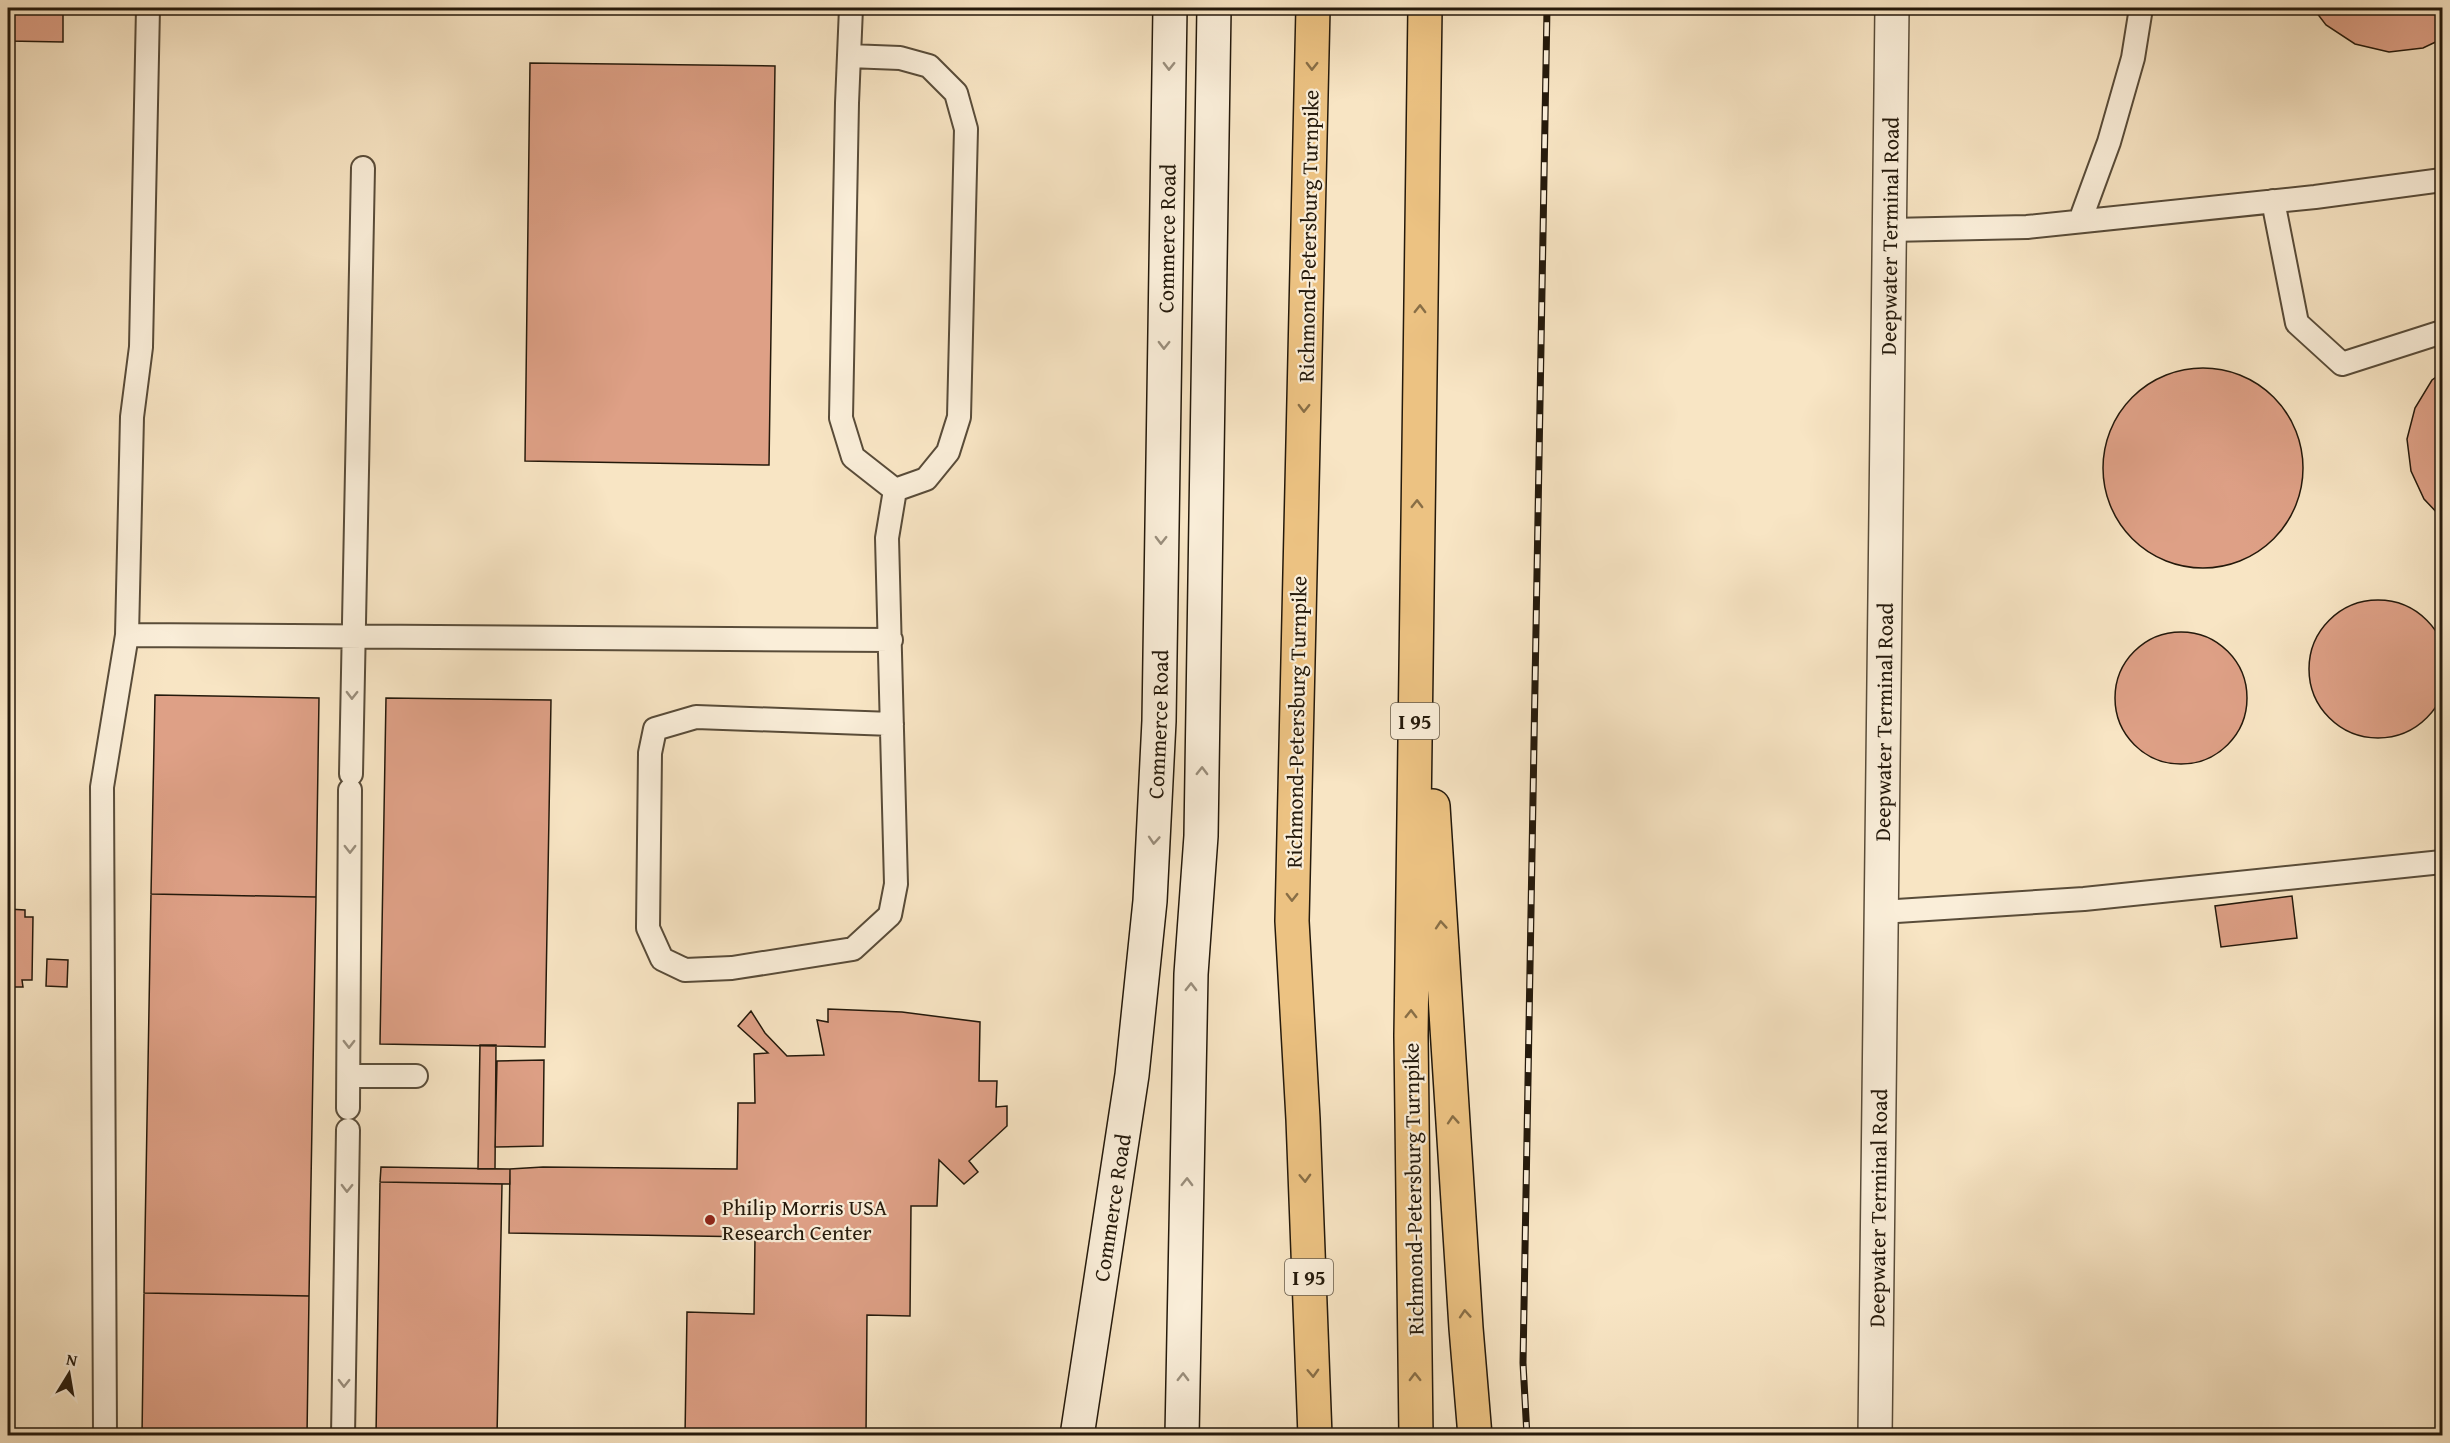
<svg xmlns="http://www.w3.org/2000/svg" width="2450" height="1443" font-family="'Gentium Book Plus',serif">
	<style>
		.building { fill: #dea086; stroke: #24190b; stroke-width: 1.5 }
		.lines { fill: none; stroke-linecap: round; stroke-linejoin: round }
		.lane-casing { stroke: #594c39; stroke-width: 26 }
		.street-casing { stroke: #594c39; stroke-width: 36 }
		.secondary-casing { stroke: #24190b; stroke-width: 36 }
		.highway-casing { stroke: #24190b; stroke-width: 36 }
		.lane { stroke: #faeed9; stroke-width: 22 }
		.street { stroke: #faeed9; stroke-width: 33 }
		.secondary { stroke: #faeed9; stroke-width: 33 }
		.highway { stroke: #ecc282; stroke-width: 33 }
		.rail-casing { stroke: #24190b; stroke-width: 7 }
		.rail { stroke: #faeed9; stroke-width: 4.5; stroke-dasharray: 14; stroke-linecap: butt }
		.oneway { stroke: #9a8e7c }
		.oneway2 { stroke: #886e46 }
		.poi-dot { fill: #8f2418; stroke: #faeed9; stroke-width: 2 }
		.labels { text-anchor: middle; dominant-baseline: central; stroke-width: 4.5; stroke-linejoin: round; paint-order: stroke }
		.shield { fill: #faeed9; stroke: #645949; stroke-width: 1.5 }
		.shield-label { font-size: 21px; font-weight: bold; fill: #24190b }
		.street-label { font-size: 22px; fill: #24190b; stroke: #faeed9 }
		.poi-label { font-size: 22px; fill: #24190b; stroke: #faeed9; text-anchor: start }
	</style>
	<rect width="100%" height="100%" fill="#f8e5c4"/>
	<filter id="stains"><feTurbulence type="fractalNoise" baseFrequency=".00333" numOctaves="4"/><feColorMatrix values="0 0 0 0 .2 0 0 0 0 .09 0 0 0 0 .02 0 0 0 .5 -.17"/></filter>
	<radialGradient id="worn" r=".72"><stop offset=".6" stop-color="#630" stop-opacity="0"/><stop offset="1" stop-color="#630" stop-opacity=".3"/></radialGradient>
	<path class="building" d="M8 8H63V42L8 41Z
		M2313 8H2442V39L2423 48 2389 52 2355 44 2326 25Z
		M530 63 775 66 769 465 525 461Z
		M2103 468a100 100 0 1 1 200 0a100 100 0 1 1-200 0Z
		M2442 373V518L2424 499 2411 471 2407 439 2415 408 2432 380Z
		M2309 669a69 69 0 1 1 138 0a69 69 0 1 1-138 0Z
		M2115 698a66 66 0 1 1 132 0a66 66 0 1 1-132 0Z
		M155 695 319 698 316 897 151 894Z
		M386 698 551 700 545 1047 380 1044Z
		M8 806H14L13 858H8Z
		M151 894 316 897 309 1296 144 1293Z
		M2292 896 2297 938 2221 947 2215 906Z
		M8 909 25 910V917H33L32 980H22L23 987H8Z
		M47 959 68 960 67 987 46 986Z
		M828 1009 902 1012 980 1022 979 1081H997L996 1107 1007 1106V1126L969 1161 978 1172 964 1184 939 1160 937 1206H911L910 1316 867 1315 866 1436H685L687 1312 754 1314 755 1237 509 1233 510 1169 543 1167 737 1169 738 1103H755L754 1054 768 1053 738 1026 751 1011 765 1033 787 1056 824 1055 817 1020 828 1022Z
		M480 1045H496L495 1169H478Z
		M544 1060 543 1146 495 1147 497 1061Z
		M381 1167 510 1169V1184L380 1182Z
		M380 1182 502 1184 497 1436H376Z
		M144 1293 309 1296 307 1436H142Z"/>
	<g class="lines">
		<g class="lane-casing">
			<path id="lane" d="M851 8 847 103 841 418 853 457 895 490 887 538 896 884 890 915 853 949 732 968 685 970 662 959 648 928 650 753 655 729 696 717 892 724
				M849 56 900 58 929 66 956 93 966 129 959 417 948 452 926 479 895 490
				M2273 201 2297 323 2342 364 2442 332
				M2080 221 2109 142 2133 58 2141 8
				M1890 230 2027 227 2315 197 2442 180
				M127 635 891 640
				M351 774 363 168
				M1881 912 2084 899 2442 862
				M349 1076H416
				M348 1108 350 790
				M105 1436 102 787 127 635 132 417 141 347 148 8
				M343 1436 348 1130"/>
		</g>
		<g class="street-casing">
			<g id="street">
				<path id="s1" d="M1875 1436 1892 8"/>
			</g>
		</g>
		<g class="secondary-casing">
			<g id="secondary">
				<path id="s2" d="M1077 1436 1132 1075 1150 901 1159 721 1170 8"/>
				<path d="M1182 1436 1191 974 1201 836 1214 8"/>
			</g>
		</g>
		<g class="highway-casing">
			<path id="highway" d="M1313 8 1292 921 1303 1119 1315 1436
				M1433 806 1466 1328 1475 1436
				M1416 1436 1411 1036 1425 8"/>
		</g>
		<use href="#lane" class="lane"/>
		<use href="#street" class="street"/>
		<use href="#secondary" class="secondary"/>
		<use href="#highway" class="highway"/>
		<g class="rail-casing">
			<path id="rail" d="M1527 1436 1523 1363 1547 8"/>
		</g>
		<use href="#rail" class="rail"/>
	</g>
	<defs><path id="oneway-chevron" d="M-2-3.5L2.5 0L-2 3.5" fill="none" stroke-width="1.6" stroke-linecap="round" stroke-linejoin="round" transform="scale(1.5)"/></defs>
	<g class="oneway">
		<use href="#oneway-chevron" transform="translate(1169 66) rotate(91)"/>
		<use href="#oneway-chevron" transform="translate(1164 345) rotate(91)"/>
		<use href="#oneway-chevron" transform="translate(1161 540) rotate(91)"/>
		<use href="#oneway-chevron" transform="translate(352 695) rotate(91)"/>
		<use href="#oneway-chevron" transform="translate(1202 771) rotate(-89)"/>
		<use href="#oneway-chevron" transform="translate(1154 840) rotate(94)"/>
		<use href="#oneway-chevron" transform="translate(350 849) rotate(90)"/>
		<use href="#oneway-chevron" transform="translate(1191 987) rotate(-89)"/>
		<use href="#oneway-chevron" transform="translate(349 1044) rotate(90)"/>
		<use href="#oneway-chevron" transform="translate(1187 1182) rotate(-89)"/>
		<use href="#oneway-chevron" transform="translate(347 1188) rotate(91)"/>
		<use href="#oneway-chevron" transform="translate(1183 1377) rotate(-89)"/>
		<use href="#oneway-chevron" transform="translate(344 1383) rotate(91)"/>
	</g>
	<g class="oneway2">
		<use href="#oneway-chevron" transform="translate(1312 66) rotate(91)"/>
		<use href="#oneway-chevron" transform="translate(1420 309) rotate(-89)"/>
		<use href="#oneway-chevron" transform="translate(1304 408) rotate(91)"/>
		<use href="#oneway-chevron" transform="translate(1417 504) rotate(-89)"/>
		<use href="#oneway-chevron" transform="translate(1292 897) rotate(91)"/>
		<use href="#oneway-chevron" transform="translate(1441 925) rotate(-94)"/>
		<use href="#oneway-chevron" transform="translate(1411 1014) rotate(-89)"/>
		<use href="#oneway-chevron" transform="translate(1453 1120) rotate(-94)"/>
		<use href="#oneway-chevron" transform="translate(1305 1178) rotate(88)"/>
		<use href="#oneway-chevron" transform="translate(1465 1314) rotate(-94)"/>
		<use href="#oneway-chevron" transform="translate(1313 1373) rotate(88)"/>
		<use href="#oneway-chevron" transform="translate(1415 1377) rotate(-91)"/>
	</g>
	<circle class="poi-dot" cx="710" cy="1220" r="6"/>
	<g class="labels">
		<g class="shield">
			<rect x="1391" y="703" width="48" height="36" rx="4.5"/>
			<rect x="1285" y="1259" width="48" height="36" rx="4.5"/>
		</g>
		<g class="shield-label">
			<text x="1415" y="721">I 95</text>
			<text x="1309" y="1277">I 95</text>
		</g>
		<g class="street-label">
			<text transform="translate(1308 236) rotate(-89)">Richmond-Petersburg Turnpike</text>
			<text stroke="none"><textPath href="#s1" startOffset="1200">Deepwater Terminal Road</textPath></text>
			<text stroke="none"><textPath href="#s2" startOffset="1203">Commerce Road</textPath></text>
			<text stroke="none"><textPath href="#s1" startOffset="714">Deepwater Terminal Road</textPath></text>
			<text transform="translate(1296 722) rotate(-89)">Richmond-Petersburg Turnpike</text>
			<text stroke="none"><textPath href="#s2" startOffset="717">Commerce Road</textPath></text>
			<text transform="translate(1413 1189) rotate(-91)">Richmond-Petersburg Turnpike</text>
			<text stroke="none"><textPath href="#s1" startOffset="228">Deepwater Terminal Road</textPath></text>
			<text stroke="none"><textPath href="#s2" startOffset="231">Commerce Road</textPath></text>
		</g>
		<g class="poi-label">
			<text x="722" y="1207">Philip Morris USA<tspan x="722" dy="25">Research Center</tspan></text>
		</g>
	</g>
	<rect width="2450" height="1443" fill="none" stroke="#f8e5c4" stroke-width="30"/>
	<rect x="9" y="9" width="2432" height="1425" fill="none" stroke="#24190b" stroke-width="3"/>
	<rect x="15" y="15" width="2420" height="1413" fill="none" stroke="#24190b" stroke-width="1.5"/>
	<g transform="translate(69 1374) rotate(11)" stroke="#faeed9" stroke-width="4.5" paint-order="stroke">
	<path d="M0-4.5L10 22L0 15L-10 22Z" fill="#24190b"/>
	<text y="-9" font-size="16" font-weight="bold" text-anchor="middle" fill="#24190b">N</text>
	</g>
	<rect width="100%" height="100%" filter="url(#stains)"/>
	<rect width="100%" height="100%" fill="url(#worn)"/>
</svg>
